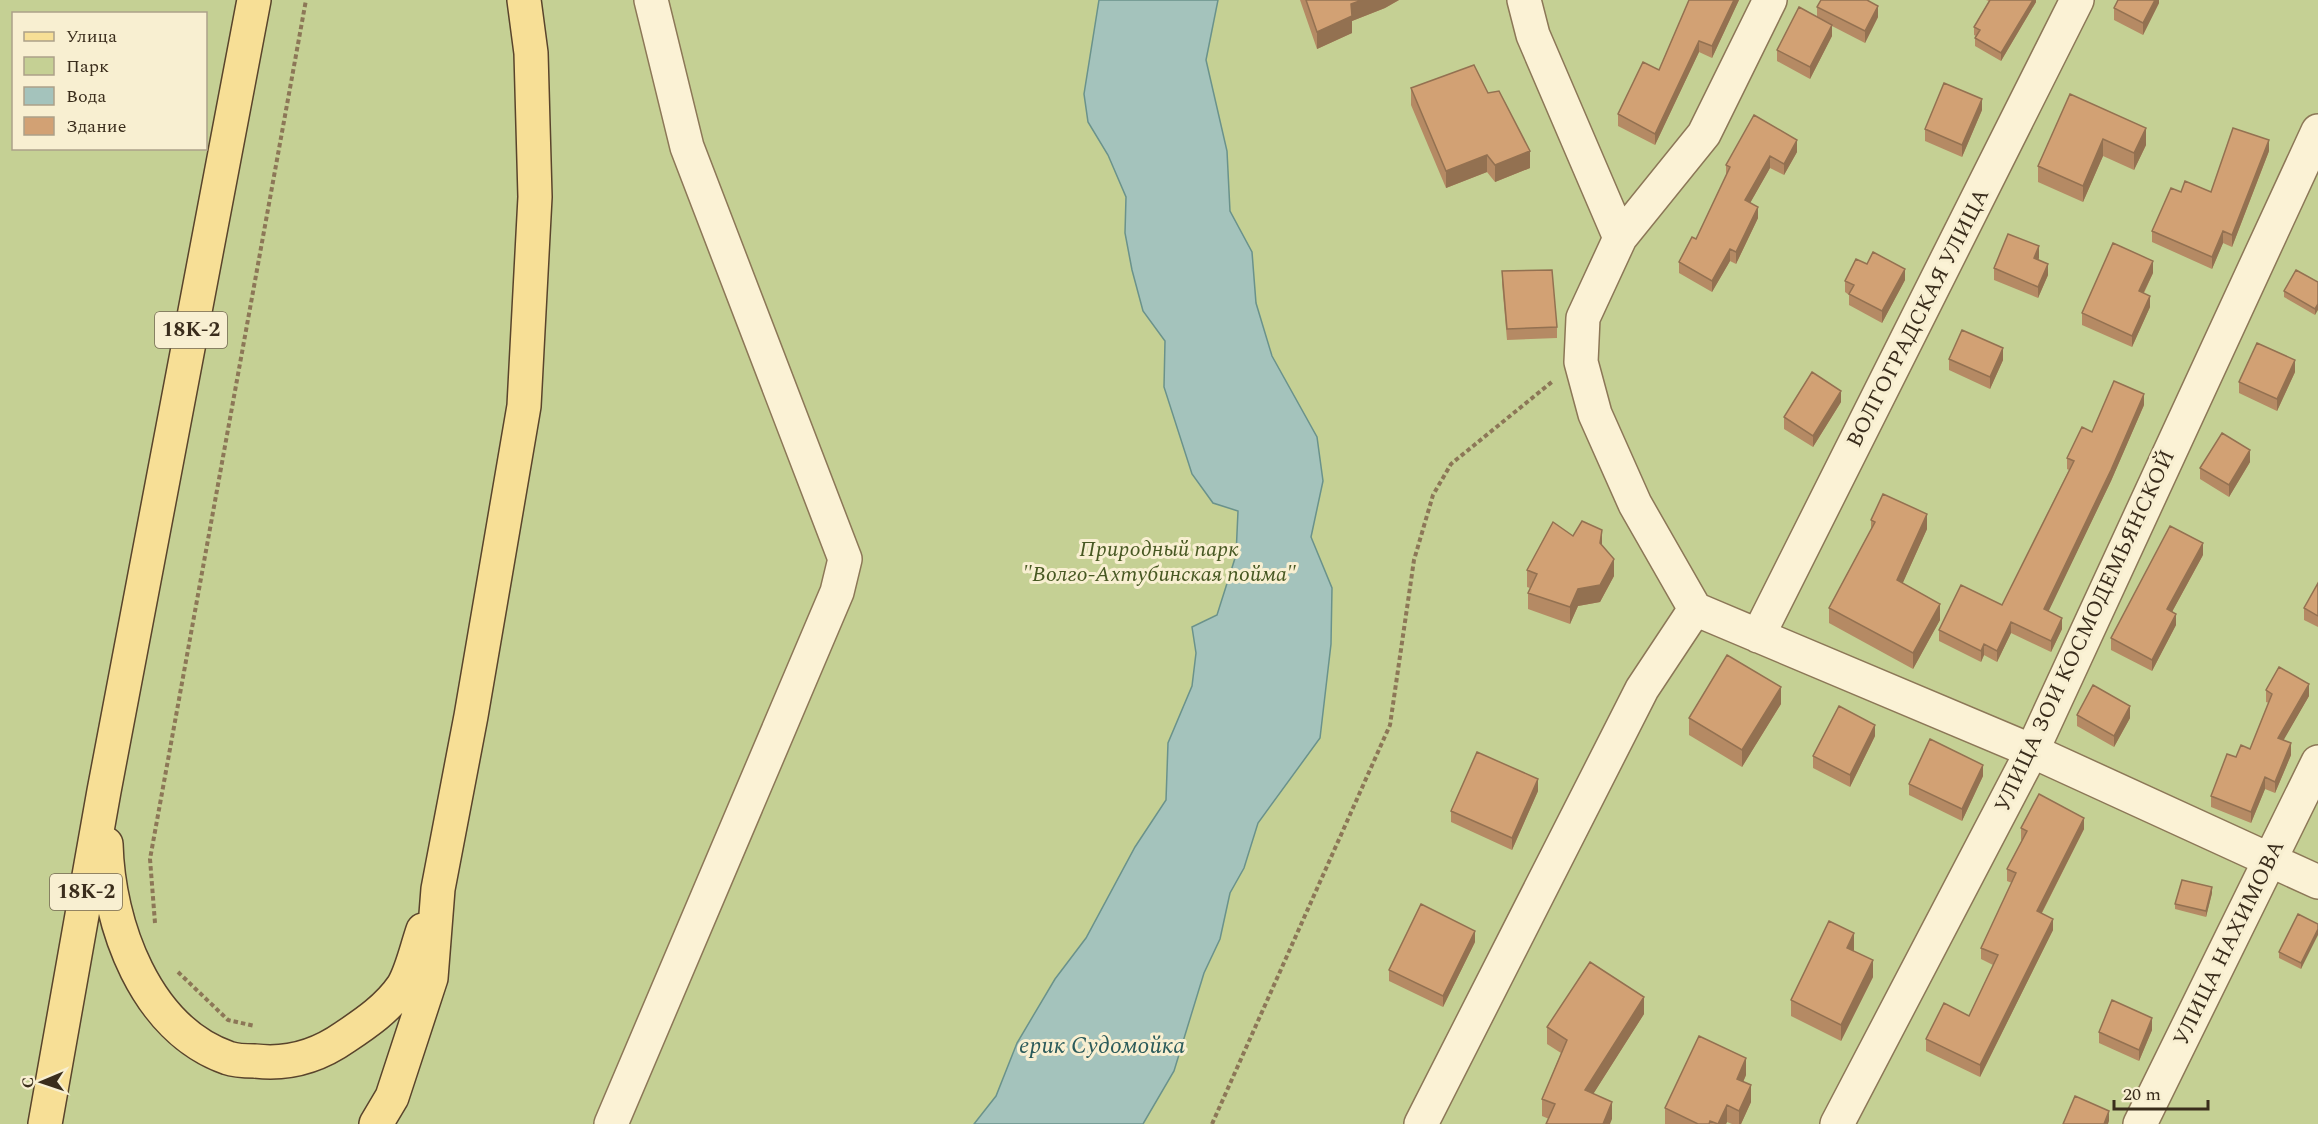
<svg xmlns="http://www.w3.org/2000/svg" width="2318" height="1124" font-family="Spectral,serif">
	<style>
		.green { fill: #c5d094; fill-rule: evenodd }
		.water { fill: #a4c3bc; stroke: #6a928b; stroke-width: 1.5 }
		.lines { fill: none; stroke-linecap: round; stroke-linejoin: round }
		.minor-casing { stroke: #8c7757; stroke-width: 36 }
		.major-casing { stroke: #59442c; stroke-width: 36 }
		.path { stroke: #8c7757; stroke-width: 4; stroke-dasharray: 4.5 3; stroke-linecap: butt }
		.minor { stroke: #fbf2d5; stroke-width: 33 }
		.major { stroke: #f7df96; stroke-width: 33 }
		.wall { fill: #b58a64 }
		.shaded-wall { fill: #937151 }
		.building { fill: #d2a174; stroke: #937151; stroke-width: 1.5 }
		.labels { text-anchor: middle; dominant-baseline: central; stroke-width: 6; stroke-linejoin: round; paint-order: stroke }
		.shield { fill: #f8efd1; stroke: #736752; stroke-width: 1.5 }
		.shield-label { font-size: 21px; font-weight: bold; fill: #3a2d1c }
		.street-label { font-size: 22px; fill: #3a2d1c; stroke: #f8efd1 }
		.park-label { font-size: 22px; font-style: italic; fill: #475822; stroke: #f8efd1 }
		.water-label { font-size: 24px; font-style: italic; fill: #2b5b5b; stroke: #f8efd1 }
	</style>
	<rect width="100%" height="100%" fill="#f1e6c1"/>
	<path class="green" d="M0 0H2318V1124H0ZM14 14H206V148H14Z"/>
	<path class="water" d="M1099 0H1218L1206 60 1227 151 1230 211 1252 252 1256 303 1272 356 1317 437 1323 481 1311 537 1332 588 1331 644 1320 738 1258 823 1244 868 1230 893 1220 939 1204 973 1174 1071 1143 1124H974L996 1096 1017 1043 1055 979 1086 938 1135 847 1166 800 1168 743 1192 686 1196 653 1192 627 1217 615 1236 555 1238 511 1213 503 1192 474 1164 387 1165 341 1143 311 1132 270 1125 233 1126 197 1108 155 1088 122 1084 94Z"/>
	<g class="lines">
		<g class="minor-casing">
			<path id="minor" d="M1620 238 1704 134 1770 0
				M1695 609 2032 751 2318 882
				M1758 636 2077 0
				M611 1124 837 592 845 559 687 147 651 0
				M1421 1124 1642 689 1695 609 1635 504 1595 414 1581 362 1583 318 1620 238 1533 35 1524 0
				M1837 1124 2032 751 2318 131
				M2140 1124 2318 762"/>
		</g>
		<g class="major-casing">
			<path id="major" d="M106 844C108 924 145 1029 228 1058 236 1061 247 1061 255 1061 288 1065 318 1056 345 1037 366 1023 388 1008 403 986 412 971 417 947 423 930
				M45 1124 104 791 254 0
				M376 1124 392 1097 431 978 438 889 471 716 524 406 535 197 531 53 524 0"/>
		</g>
		<path class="path" d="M155 923 150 859 306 0
			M178 972 228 1020 255 1026
			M1212 1124 1390 725 1414 560 1433 495 1451 464 1553 381"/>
		<use href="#minor" class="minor"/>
		<use href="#major" class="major"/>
	</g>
	<path class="wall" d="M1300 0H1399L1385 8 1352 21V33L1317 49Z
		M1689 0H1739L1712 58 1699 52 1655 145 1618 126V114L1659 70Z
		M1986 0H2036V2L2001 61 1975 46V38L1976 36 1974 35V27L1989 1Z
		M2159 0V3L2143 35 2114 20V8Z
		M1817 7 1878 17 1865 43 1832 26V36L1810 79 1777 61V50L1817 17Z
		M1411 88 1488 93 1530 168 1495 182 1487 172 1446 188 1411 105Z
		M2070 94 2146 145 2134 170 2103 156 2083 202 2038 182V166Z
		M1982 110 1962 157 1925 141V129Z
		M2269 151 2232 247 2223 243 2212 269 2152 242V231L2181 192H2211Z
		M1797 152 1784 175 1770 168 1750 203 1758 218 1736 264 1730 261 1712 292 1679 273V262L1696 239 1726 176V165Z
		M2039 258 2038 260 2048 275 2038 298 1994 280V268Z
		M1867 264 1905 280 1882 323 1849 305V295L1845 292V281Z
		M1502 271 1557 327V338L1507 340 1502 283Z
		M2153 273 2144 293 2150 307 2132 347 2082 325V313Z
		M2318 282 2315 315 2284 297V291Z
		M1949 359 2003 360 1990 389 1949 370Z
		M2295 372 2277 411 2239 393V382Z
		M1841 402 1813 447 1784 429V417Z
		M2144 405 2111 481 2048 611 2062 629 2051 652 2011 633 1997 662 1984 655 1981 662 1939 641V630L2002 605 2069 470 2067 469V458L2092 432Z
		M2250 462 2229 497 2200 479V468Z
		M1871 520 1927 529 1902 584 1940 620 1913 669 1829 623V608L1871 529Z
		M1573 536 1602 546 1614 576 1600 602 1578 606 1570 624 1528 609V593L1530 588 1527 587V570Z
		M2203 555 2172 612 2176 625 2152 671 2111 650V638Z
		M2318 583V627L2304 620V608Z
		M2266 690 2309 696 2283 740 2291 755 2275 793 2265 789 2251 823 2211 807V796L2250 749 2269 703 2266 702Z
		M1781 704 1742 767 1689 735V718Z
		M2077 715 2130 718 2114 747 2077 726Z
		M1875 736 1850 787 1813 768V756Z
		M1983 776 1962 821 1909 795V784Z
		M1538 791 1512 850 1451 822V811Z
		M2021 828 2084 829 2042 913 2053 930 1980 1077 1926 1051V1039L1969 1016 1993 965 1981 959V948L2012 883 2007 881V869L2022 840H2021Z
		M2212 893 2206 917 2175 909V904Z
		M2318 924 2301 969 2279 958V952Z
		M1475 942 1443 1007 1389 981V970Z
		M1854 950V951L1873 977 1841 1041 1791 1016V1000Z
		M1644 1014 1593 1094 1612 1119H1549L1542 1116V1099L1561 1053 1547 1044V1027Z
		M2152 1030 2139 1061 2099 1043V1032Z
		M1746 1075 1743 1082 1751 1102 1741 1124H1732L1727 1122 1726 1124H1665V1108Z"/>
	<path class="shaded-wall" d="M1362 0H1399L1385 8 1352 21V33L1317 49V32L1351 4Z
		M1734 0H1739L1712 58V46Z
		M2033 0H2036V2L2001 61V53Z
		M2155 0H2159V3L2143 35V23Z
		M1878 6V17L1865 43V31Z
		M1832 25V36L1810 79V67Z
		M1699 41V52L1655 145V134Z
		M1982 99V110L1962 157V145Z
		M2146 128V145L2134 170V153Z
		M2103 139V156L2083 202V186Z
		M1797 140V152L1784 175V164Z
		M2269 140V151L2232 247V235Z
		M1530 151V168L1495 182V165Z
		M1487 155V172L1446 188V171Z
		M1770 156V168L1745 212V200Z
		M1758 207V218L1736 264V252Z
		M2223 231V243L2212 269V257Z
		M2039 246V258L2034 270V258Z
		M1730 249V261L1712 292V281Z
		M2153 261V273L2139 302V291Z
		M2048 264V275L2038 298V287Z
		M1905 269V280L1882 323V311Z
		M2150 296V307L2132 347V336Z
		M2318 304V310L2315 315V309Z
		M2003 348V360L1990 389V377Z
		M2295 360V372L2277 411V399Z
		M1841 391V402L1813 447V436Z
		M2144 394V405L2111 481 2044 621V609Z
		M2250 450V462L2229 497V485Z
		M1927 514V529L1897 596V580Z
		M1602 530V547L1600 543Z
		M2203 543V555L2167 621V609Z
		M1614 559V576L1600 602 1578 606 1570 624V607L1578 589Z
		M1940 604V620L1913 669V653Z
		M2176 614V625L2152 671V660Z
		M2062 618V629L2051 652V641Z
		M2011 622V633L1997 662V651Z
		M1984 644V655L1981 662V651Z
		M2309 684V696L2278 750V738Z
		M1781 687V704L1742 767V750Z
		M2130 706V718L2114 747V736Z
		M1875 725V736L1850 787V775Z
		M2291 743V755L2275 793V782Z
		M1983 765V776L1962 821V809Z
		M2265 777V789L2251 823V812Z
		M1538 779V791L1512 850V838Z
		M2084 818V829L2037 922V911Z
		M2212 887V893L2206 917V911Z
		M2053 919V930L1980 1077V1065Z
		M2318 929V935L2301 969V963Z
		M1475 931V942L1443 1007V996Z
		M1854 933V950L1847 964V948Z
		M1873 960V977L1841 1041V1025Z
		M1644 997V1014L1585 1107V1090Z
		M2152 1018V1030L2139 1061V1050Z
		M1746 1058V1075L1737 1096V1079Z
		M1751 1085V1102L1741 1124H1739V1111Z
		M1612 1102V1119L1610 1124H1603Z
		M1727 1105V1122L1726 1124H1718Z
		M2109 1111V1121L2108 1124H2104Z"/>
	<path class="building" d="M1306 0H1362L1351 4 1352 16 1317 32Z
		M1689 0H1734L1712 46 1699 41 1655 134 1618 114 1643 62 1659 70Z
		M1821 0H1867L1878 6 1865 31 1817 7Z
		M1990 0H2033L2001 53 1975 38 1980 30 1974 27Z
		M2118 0H2155L2143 23 2114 8Z
		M1799 7 1832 25 1810 67 1777 50Z
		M1474 65 1488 93 1499 91 1530 151 1495 165 1487 155 1446 171 1411 88Z
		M1944 83 1982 99 1962 145 1925 129Z
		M2070 94 2146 128 2134 153 2103 139 2083 186 2038 166Z
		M1754 115 1797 140 1784 164 1770 156 1745 200 1758 207 1736 252 1730 249 1712 281 1679 262 1692 237 1696 239 1730 167 1726 165Z
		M2233 128 2269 140 2232 235 2223 231 2212 257 2152 231 2171 188 2181 192 2185 181 2211 192Z
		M2008 234 2039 246 2034 258 2048 264 2038 287 1994 268Z
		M2113 243 2153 261 2139 291 2150 296 2132 336 2082 313Z
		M1873 252 1905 269 1882 311 1849 294 1854 285 1845 281 1856 259 1867 264Z
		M1552 270 1557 327 1507 329 1502 271Z
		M2296 270 2318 282V304L2315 309 2284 291Z
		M1962 330 2003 348 1990 377 1949 359Z
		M2257 343 2295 360 2277 399 2239 382Z
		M1812 372 1841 391 1813 436 1784 417Z
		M2114 381 2144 394 2111 470 2044 609 2062 618 2051 641 2011 622 1997 651 1984 644 1981 651 1939 630 1961 585 2002 605 2074 461 2067 458 2082 427 2092 432Z
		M2222 433 2250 450 2229 485 2200 468Z
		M1883 494 1927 514 1897 580 1940 604 1913 653 1829 608 1875 522 1871 520Z
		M1582 521 1602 530 1600 543 1614 559 1600 585 1578 589 1570 607 1528 593 1537 574 1527 570 1553 522 1573 536Z
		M2170 526 2203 543 2167 609 2176 614 2152 660 2111 638Z
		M2318 583V616L2304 608Z
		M1727 655 1781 687 1742 750 1689 718Z
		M2279 667 2309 684 2278 738 2291 743 2275 782 2265 777 2251 812 2211 796 2227 754 2236 757 2241 745 2250 749 2272 694 2266 690Z
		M2093 685 2130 706 2114 736 2077 715Z
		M1839 706 1875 725 1850 775 1813 756Z
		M1930 739 1983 765 1962 809 1909 784Z
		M1477 752 1538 779 1512 838 1451 811Z
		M2039 794 2084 818 2037 911 2053 919 1980 1065 1926 1039 1944 1003 1969 1016 1998 955 1981 948 2016 873 2007 869 2027 831 2021 828Z
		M2182 880 2212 887 2206 911 2175 904Z
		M1421 904 1475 931 1443 996 1389 970Z
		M2298 914 2318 924V929L2301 963 2279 952Z
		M1829 921 1854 933 1847 948 1873 960 1841 1025 1791 1000Z
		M1590 962 1644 997 1585 1090 1612 1102 1603 1124H1546L1555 1104 1542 1099 1567 1040 1547 1027Z
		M2112 1000 2152 1018 2139 1050 2099 1032Z
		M1699 1036 1746 1058 1737 1079 1751 1085 1739 1111 1727 1105 1718 1124 1710 1121 1709 1124H1698L1665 1108Z
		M2075 1096 2109 1111 2104 1124H2063Z"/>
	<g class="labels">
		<g class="shield">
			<rect x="155" y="312" width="72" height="36" rx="4.5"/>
			<rect x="50" y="874" width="72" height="36" rx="4.5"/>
		</g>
		<g class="shield-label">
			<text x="191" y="330">18К-2</text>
			<text x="86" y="892">18К-2</text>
		</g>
		<g class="street-label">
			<text transform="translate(1918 318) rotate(-63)">ВОЛГОГРАДСКАЯ УЛИЦА</text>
			<text transform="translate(2085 631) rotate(-65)">УЛИЦА ЗОИ КОСМОДЕМЬЯНСКОЙ</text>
			<text transform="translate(2229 943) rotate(-64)">УЛИЦА НАХИМОВА</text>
		</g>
		<g class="park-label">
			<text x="1159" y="549">Природный парк<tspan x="1159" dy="25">"Волго-Ахтубинская пойма"</tspan></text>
		</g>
		<g class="water-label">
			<text x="1102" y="1046">ерик Судомойка</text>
		</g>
	</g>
	<rect x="12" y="12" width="195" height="138" fill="#f8efd1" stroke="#aca189" stroke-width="1.5"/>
	<rect x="24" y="32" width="30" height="9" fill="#f7df96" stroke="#aca189" stroke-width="1.5"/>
	<text x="66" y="42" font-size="18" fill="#3a2d1c">Улица</text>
	<rect x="24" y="57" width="30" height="18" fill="#c5d094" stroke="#aca189" stroke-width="1.5"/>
	<text x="66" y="72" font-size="18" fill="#3a2d1c">Парк</text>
	<rect x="24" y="87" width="30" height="18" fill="#a4c3bc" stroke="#aca189" stroke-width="1.5"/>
	<text x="66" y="102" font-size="18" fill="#3a2d1c">Вода</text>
	<rect x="24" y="117" width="30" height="18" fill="#d2a174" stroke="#aca189" stroke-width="1.5"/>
	<text x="66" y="132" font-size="18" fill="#3a2d1c">Здание</text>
	<g transform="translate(42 1082) rotate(268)" stroke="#f8efd1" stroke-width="4.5" paint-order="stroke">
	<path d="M0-4.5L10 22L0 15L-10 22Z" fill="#3a2d1c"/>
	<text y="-9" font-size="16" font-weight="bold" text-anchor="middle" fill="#3a2d1c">С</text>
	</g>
	<path d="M2114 1100v9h94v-9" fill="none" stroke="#3a2d1c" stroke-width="3"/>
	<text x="2123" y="1100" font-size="18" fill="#3a2d1c" stroke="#f8efd1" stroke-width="4.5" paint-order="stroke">20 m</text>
</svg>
